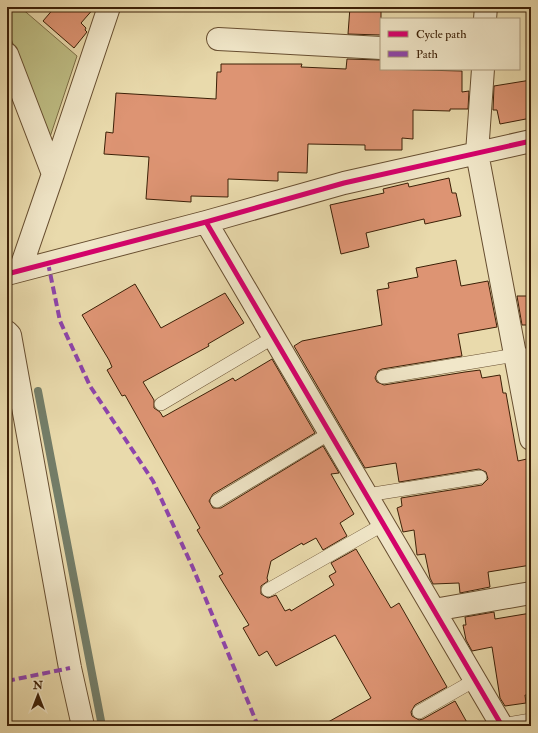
<svg xmlns="http://www.w3.org/2000/svg" width="538" height="733" font-family="'IM FELL Double Pica',serif">
	<style>
		.green { fill: #bebd84; stroke: #7d6e46 }
		.lines { fill: none; stroke-linecap: round; stroke-linejoin: round }
		.stream { stroke: #737d68; stroke-width: 8 }
		.building { fill: #dd9473; stroke: #3c2007 }
		.service-casing { stroke: #674e30; stroke-width: 14 }
		.minor-casing { stroke: #674e30; stroke-width: 24 }
		.service { stroke: #f1e7c9; stroke-width: 13 }
		.minor { stroke: #f1e7c9; stroke-width: 22 }
		.quiet { stroke: #8e44ad; stroke-width: 4; stroke-dasharray: 8 4; stroke-linecap: butt }
		.cycleway-casing { stroke: #f1e7c9; stroke-width: 8 }
		.cycleway { stroke: #d6006c; stroke-width: 5 }
	</style>
	<rect width="100%" height="100%" fill="#e9daac"/>
	<filter id="stains"><feTurbulence type="fractalNoise" baseFrequency=".005" numOctaves="4"/><feColorMatrix values="0 0 0 0 .2 0 0 0 0 .09 0 0 0 0 .02 0 0 0 .5 -.17"/></filter>
	<radialGradient id="worn" r=".72"><stop offset=".6" stop-color="#630" stop-opacity="0"/><stop offset="1" stop-color="#630" stop-opacity=".3"/></radialGradient>
	<path class="green" d="M7 7H20L77 56 49 140 7 28Z"/>
	<g class="lines">
		<path class="stream" d="M38 391 102 726"/>
	</g>
	<path class="building" d="M55 7H95L81 23 86 28 85 30 87 32 74 48 43 21Z
		M350 7H381V35L348 34Z
		M347 59 381 60V69L462 71V92L469 91 468 109H450V111L413 110V139L402 138V150H365V145L308 144 307 173 278 172V181L228 179V197L191 196V202L146 199 149 157 104 154 106 132 113 133 116 93 216 99 217 72H221V64H302L301 67 346 69Z
		M531 80V118L500 124 497 110H493L494 86Z
		M449 178 452 193H456L461 216 425 224 424 219 366 233 369 247 341 254 330 205 384 193 383 189 408 183 409 187Z
		M456 260 461 286 488 281 497 327 458 334 462 356 382 369 378 371 375 378 377 382 384 385 465 372 480 370 482 378 500 375 503 393H506L518 461 531 458V565L488 572 490 587 460 593 459 583 433 584 430 578 425 554 417 555 414 530 403 532 397 508 402 506 401 498 482 485 488 479 486 472 479 469 399 482 396 463 365 468 294 346 302 341 382 325 377 290 389 288 388 283 418 277 416 268Z
		M135 284 161 328 225 293 244 323 208 344 209 346 143 382 154 400V408L160 412 163 417 233 378 235 381 272 359 315 433 213 494 209 501 213 508H221L323 446 339 473 331 474 354 514 340 523 347 536 323 550 316 538 303 545 302 543 271 561 267 578 268 581 261 586V594L268 598 276 595 285 611 290 609 291 611 334 585 329 576 336 572 331 563 356 549 391 608 399 603 447 687 415 705 411 712 412 716 419 720 423 719 455 701 469 726H321L371 698 335 635 276 666 267 651 259 656 243 628 249 625 219 576 223 574 197 530 200 528 125 395 122 396 107 370 112 367 109 360 82 315Z
		M517 296H531V325H522Z
		M494 612 495 619 531 613V695H525L526 703 505 706 500 698 492 647 472 651 466 640 463 625H466L465 617Z"/>
	<g class="lines">
		<g class="service-casing">
			<path id="service" d="M383 377 515 355H531
				M161 404 274 337
				M367 495 480 477
				M217 501 330 433
				M268 590 384 524
				M419 712 475 680
				M502 725 531 720"/>
		</g>
		<g class="minor-casing">
			<path id="minor" d="M485 19 486 7
				M218 39 381 48
				M7 54 53 174 20 270
				M483 69 477 153 531 439
				M53 174 109 7
				M206 222 502 726
				M7 274 206 222 344 183 531 141
				M7 332 10 335 70 668 83 726
				M434 610 531 593"/>
		</g>
		<use href="#service" class="service"/>
		<use href="#minor" class="minor"/>
		<path class="quiet" d="M48 263 60 321 90 386 153 481 193 568 258 726
			M7 681 70 668"/>
		<g class="cycleway-casing">
			<path id="cycleway" d="M206 222 502 726
				M7 274 206 222 344 183 531 141"/>
		</g>
		<use href="#cycleway" class="cycleway"/>
	</g>
	<rect width="538" height="733" fill="none" stroke="#e9daac" stroke-width="24"/>
	<rect x="8" y="8" width="522" height="717" fill="none" stroke="#3c2007" stroke-width="2"/>
	<rect x="12" y="12" width="514" height="709" fill="none" stroke="#3c2007"/>
	<rect x="380" y="18" width="140" height="52" fill="#f1e7c9" stroke="#a9977b"/>
	<rect x="388" y="31" width="20" height="6" fill="#d6006c" stroke="#a9977b"/>
	<text x="416" y="38" font-size="12" fill="#3c2007">Cycle path</text>
	<rect x="388" y="51" width="20" height="6" fill="#8e44ad" stroke="#a9977b"/>
	<text x="416" y="58" font-size="12" fill="#3c2007">Path</text>
	<g transform="translate(38 695)" stroke="#f1e7c9" stroke-width="3" paint-order="stroke">
	<path d="M0-3L7 15L0 10L-7 15Z" fill="#3c2007"/>
	<text y="-6" font-size="11" font-weight="bold" text-anchor="middle" fill="#3c2007">N</text>
	</g>
	<rect width="100%" height="100%" filter="url(#stains)"/>
	<rect width="100%" height="100%" fill="url(#worn)"/>
</svg>
